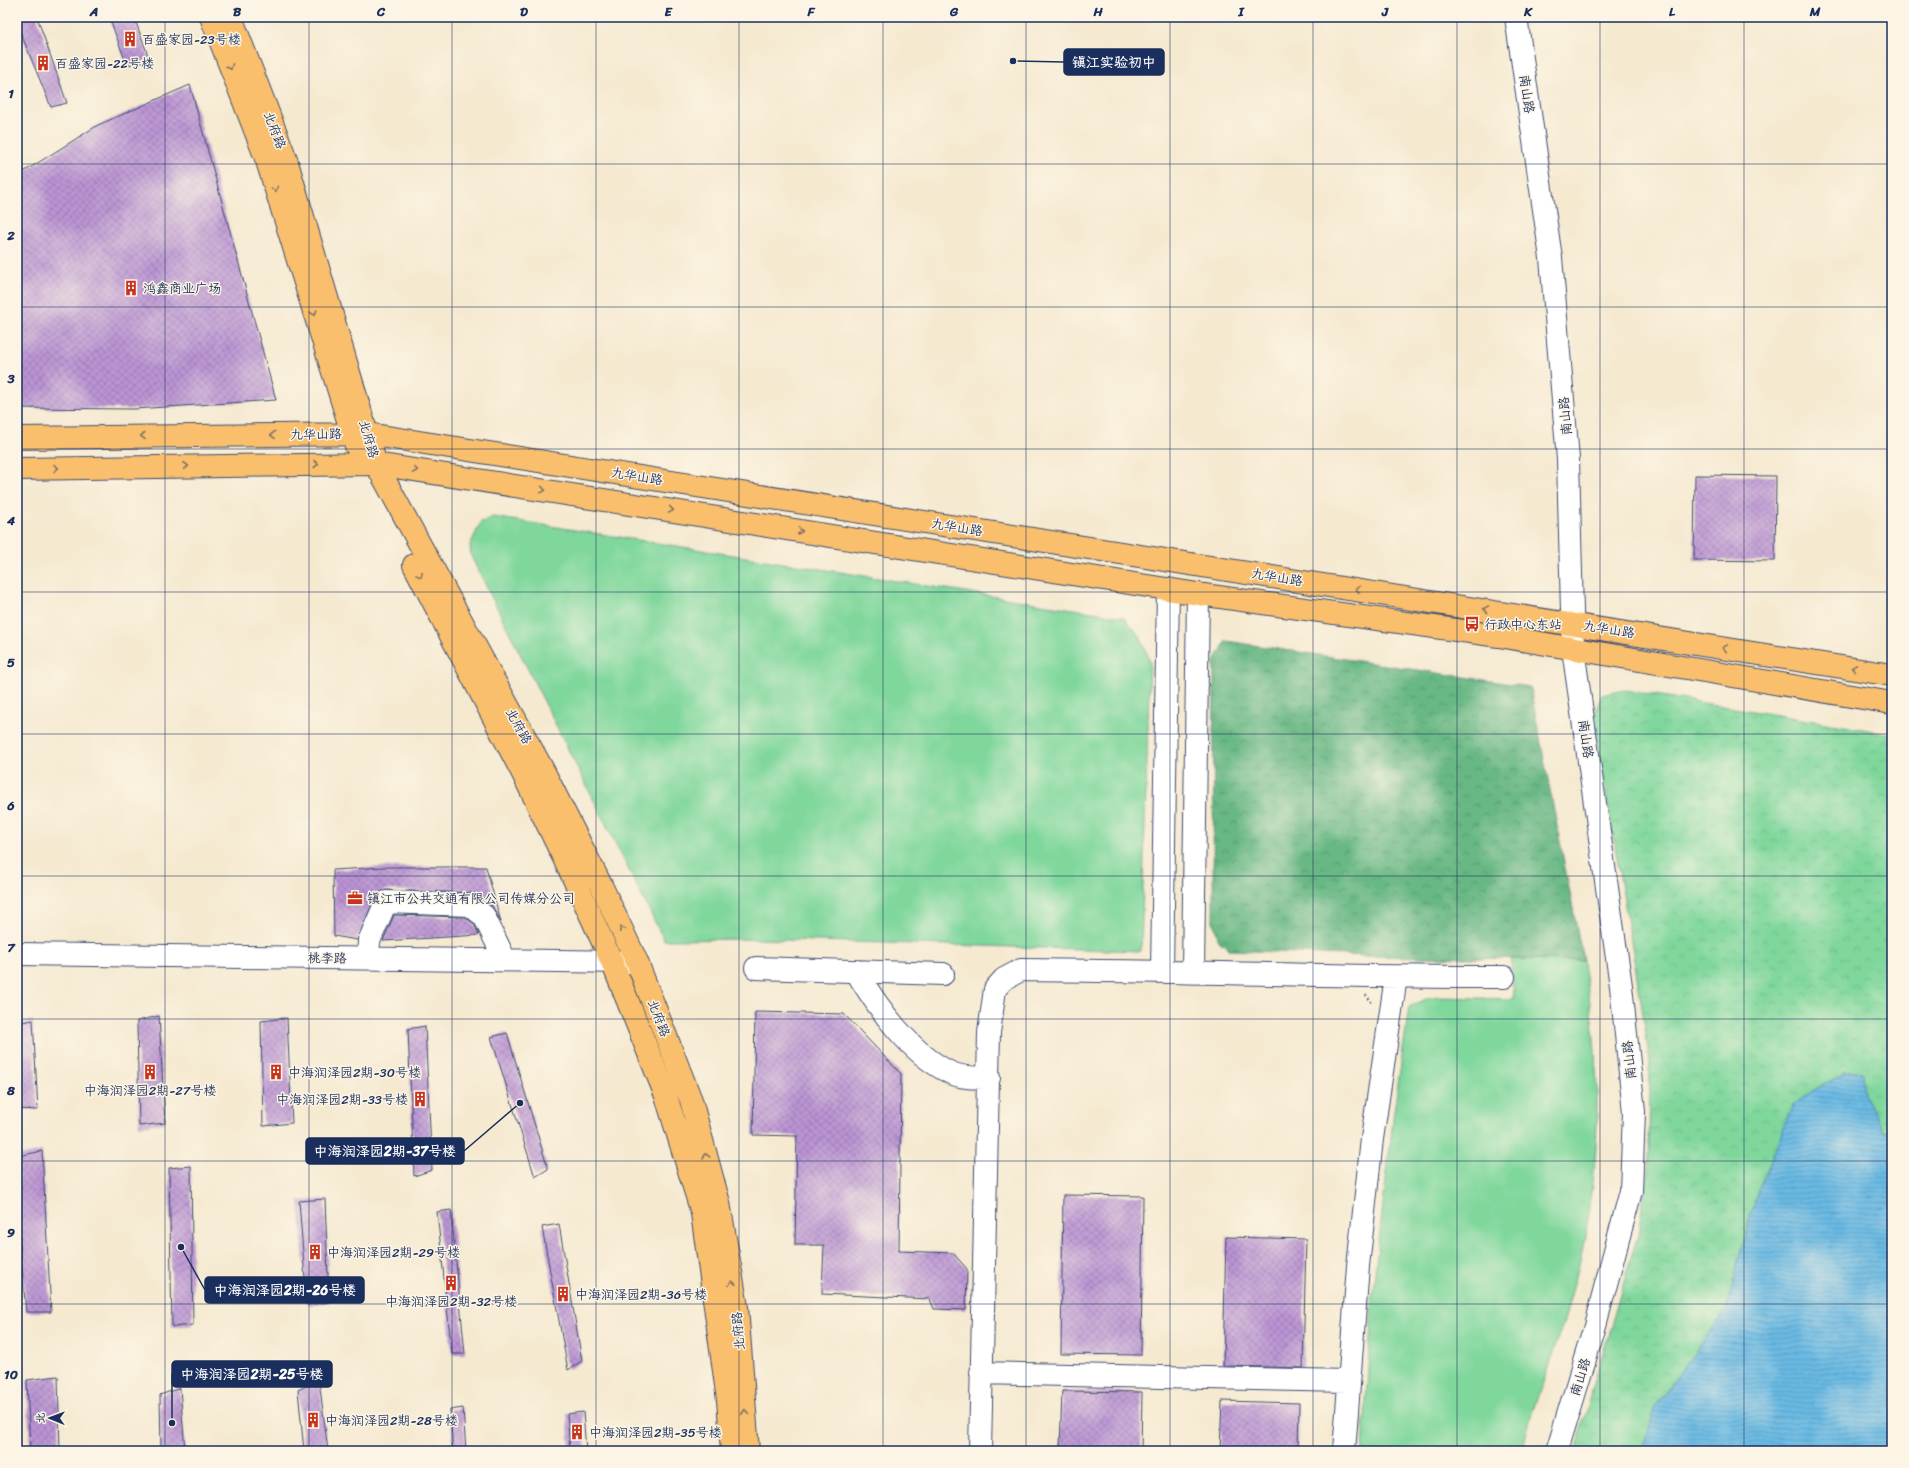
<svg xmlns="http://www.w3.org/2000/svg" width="1909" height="1468" font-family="Sriracha,'LXGW WenKai TC',sans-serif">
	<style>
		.grass { fill: #7fd79c; stroke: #4d837d }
		.forest { fill: url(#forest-crowns); stroke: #417471 }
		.park { fill: url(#park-crowns); stroke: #4d837d }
		.water { fill: url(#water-rules); stroke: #4274a1 }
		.building { fill: url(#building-cross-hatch) }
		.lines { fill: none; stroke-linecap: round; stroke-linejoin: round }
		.minor-casing { stroke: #3c4b6f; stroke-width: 24 }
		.major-casing { stroke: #3c4b6f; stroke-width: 24 }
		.path { stroke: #3c4b6f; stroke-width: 2.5; stroke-dasharray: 1 3; stroke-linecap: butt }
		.minor { stroke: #fff; stroke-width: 22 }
		.major { stroke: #f9bf6d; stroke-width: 22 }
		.oneway { stroke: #7f7065 }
		.grid { fill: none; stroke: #1b2f5e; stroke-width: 1; stroke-opacity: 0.55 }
		.labels { text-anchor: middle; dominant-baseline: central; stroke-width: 3; stroke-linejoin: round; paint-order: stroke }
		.poi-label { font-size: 13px; fill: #1b2f5e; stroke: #fcf5e5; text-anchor: start }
		.street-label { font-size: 13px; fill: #1b2f5e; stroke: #fcf5e5 }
		.leader { fill: none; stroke: #1b2f5e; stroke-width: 1.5 }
		.callout-dot { fill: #1b2f5e; stroke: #fcf5e5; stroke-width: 1.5 }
		.callout { fill: #1b2f5e; stroke: #1b2f5e; stroke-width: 1.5 }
		.callout-label { font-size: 14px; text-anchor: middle; font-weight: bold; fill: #fff }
		.neatline { fill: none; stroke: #1b2f5e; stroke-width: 1.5 }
		.grid-label { font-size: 13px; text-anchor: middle; font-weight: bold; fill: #1b2f5e }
	</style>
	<defs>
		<pattern id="forest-crowns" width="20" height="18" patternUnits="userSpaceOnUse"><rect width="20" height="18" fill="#67b884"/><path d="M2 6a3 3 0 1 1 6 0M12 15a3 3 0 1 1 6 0" fill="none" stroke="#54966f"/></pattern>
		<pattern id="park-crowns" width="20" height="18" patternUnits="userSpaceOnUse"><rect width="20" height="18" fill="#7fd79c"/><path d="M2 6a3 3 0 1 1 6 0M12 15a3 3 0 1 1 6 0" fill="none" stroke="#6db989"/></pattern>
		<pattern id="water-rules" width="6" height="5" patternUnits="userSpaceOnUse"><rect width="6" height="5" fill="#69bae4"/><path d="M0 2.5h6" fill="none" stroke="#5698bc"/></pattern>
		<pattern id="building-cross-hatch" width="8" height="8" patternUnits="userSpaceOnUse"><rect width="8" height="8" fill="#bb94d4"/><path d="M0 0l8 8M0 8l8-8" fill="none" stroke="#9779af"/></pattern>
	</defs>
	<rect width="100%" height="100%" fill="#fcf5e5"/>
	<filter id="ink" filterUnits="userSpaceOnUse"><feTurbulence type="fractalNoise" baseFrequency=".025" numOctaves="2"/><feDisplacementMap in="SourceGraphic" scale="8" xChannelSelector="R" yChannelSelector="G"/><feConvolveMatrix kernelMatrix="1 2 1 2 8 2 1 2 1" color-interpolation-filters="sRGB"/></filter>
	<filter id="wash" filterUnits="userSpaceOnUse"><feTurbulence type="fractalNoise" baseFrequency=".012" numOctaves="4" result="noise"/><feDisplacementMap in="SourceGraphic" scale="16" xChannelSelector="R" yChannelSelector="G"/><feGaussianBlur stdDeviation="0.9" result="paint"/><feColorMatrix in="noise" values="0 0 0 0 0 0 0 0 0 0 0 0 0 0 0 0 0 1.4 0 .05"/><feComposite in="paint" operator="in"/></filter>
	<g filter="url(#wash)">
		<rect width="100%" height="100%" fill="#f5e9d0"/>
		<path class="grass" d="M493 517 1123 617 1140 636 1150 661 1141 951 756 939 664 940 471 556 470 545 481 522Z
			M1511 959 1583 960C1603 1066 1603 1179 1574 1284 1566 1315 1556 1346 1545 1376 1536 1402 1527 1425 1521 1451H1363L1373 1290 1394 1112 1409 1007 1423 1000 1437 997 1514 999Z"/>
		<path class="forest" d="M1226 641 1530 687 1583 960 1367 956 1230 950 1219 941 1213 921 1214 662Z"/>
		<path class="park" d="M1625 690 1892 734V1451H1575L1583 1420 1638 1234 1649 1162 1650 1062 1639 988 1593 717 1602 695Z"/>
		<path class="water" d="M1845 1072H1862L1864 1093 1883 1132 1892 1134V1451H1642L1656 1406 1726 1309 1755 1201 1793 1104Z"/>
		<g id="blocks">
			<path class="building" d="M17 17H37L67 103 51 107 17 24Z
				M109 17H134L150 61 127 65Z
				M190 85 276 400 134 409 17 408V176L98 125Z
				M1695 475 1776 476 1775 561 1694 560Z
				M384 867H486L501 922 492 906 478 895 471 893 386 890 379 892 375 897 357 940 334 936 333 870Z
				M394 915 465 917 474 924 479 935 383 941Z
				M755 1012 844 1014 901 1074 899 1251 953 1253 967 1269 966 1310 934 1309 930 1299 822 1294 824 1245H795L797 1136 753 1135Z
				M159 1016 165 1123 139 1126 137 1021Z
				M287 1018 292 1123 263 1126 261 1021Z
				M33 1020 38 1110 17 1109V1023Z
				M425 1026 432 1170 414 1176 408 1029Z
				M507 1033 548 1169 535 1177 491 1037Z
				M42 1151 51 1312H26L19 1235V1156Z
				M191 1166 193 1325 172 1327 169 1168Z
				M1063 1195 1143 1196 1141 1355 1061 1354Z
				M325 1199 329 1302 307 1305 299 1201Z
				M451 1210 465 1354H452L437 1212Z
				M559 1224 582 1361 568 1370 542 1227Z
				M1226 1237 1306 1239 1303 1368 1223 1366Z
				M58 1376 60 1451H30L27 1380Z
				M319 1380 328 1451H304L298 1390Z
				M180 1388 185 1451H161L160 1395Z
				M1062 1391 1142 1392 1141 1451H1060Z
				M1222 1401 1299 1403 1298 1451H1220Z
				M463 1408 466 1451H453L450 1410Z
				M583 1412 586 1451H570L567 1414Z"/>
		</g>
	</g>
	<g filter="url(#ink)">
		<use href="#blocks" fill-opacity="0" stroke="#3c4b6f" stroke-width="1"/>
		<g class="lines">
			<g class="minor-casing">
				<path id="minor" d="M1516 17 1551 258 1568 459 1573 649 1621 986 1634 1112 1631 1191 1594 1329 1557 1451
					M17 954 630 962
					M368 958 369 941 386 902 470 905 484 916 505 960
					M756 968 943 974
					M856 971C877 1007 911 1054 949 1072 960 1078 977 1078 989 1078
					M1162 971 1168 589
					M1193 972 1198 594
					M981 1373 1348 1381
					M980 1451 989 1033 995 989 1004 979 1021 970C1182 971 1343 977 1504 977
					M1344 1451 1358 1266 1372 1139 1396 977"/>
			</g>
			<g class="major-casing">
				<path id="major" d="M211 17 267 161 356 446
					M231 17 286 159 376 464 543 770 601 885 637 962 691 1100 719 1203 737 1307 748 1451
					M17 438 368 434 1892 675
					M17 469 376 464 1198 594 1499 636 1892 703
					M414 565 523 774 572 875 612 962 666 1096 702 1213 728 1400 732 1451"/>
			</g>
			<path class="path" d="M1366 995 1373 1004"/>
			<use href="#minor" class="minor"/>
			<use href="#major" class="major"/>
		</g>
		<defs><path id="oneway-chevron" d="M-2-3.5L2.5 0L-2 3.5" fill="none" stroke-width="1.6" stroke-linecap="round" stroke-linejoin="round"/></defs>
		<g class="oneway">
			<use href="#oneway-chevron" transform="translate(230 67) rotate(69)"/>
			<use href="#oneway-chevron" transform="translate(275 189) rotate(73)"/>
			<use href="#oneway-chevron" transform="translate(314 313) rotate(73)"/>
			<use href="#oneway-chevron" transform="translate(273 435) rotate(179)"/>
			<use href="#oneway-chevron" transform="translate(143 436) rotate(179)"/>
			<use href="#oneway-chevron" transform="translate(316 464) rotate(-1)"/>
			<use href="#oneway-chevron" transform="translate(186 466) rotate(-1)"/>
			<use href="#oneway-chevron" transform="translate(56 468) rotate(-1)"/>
			<use href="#oneway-chevron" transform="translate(415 470) rotate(9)"/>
			<use href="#oneway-chevron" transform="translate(543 490) rotate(9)"/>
			<use href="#oneway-chevron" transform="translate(671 510) rotate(9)"/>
			<use href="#oneway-chevron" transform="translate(800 531) rotate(9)"/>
			<use href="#oneway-chevron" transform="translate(420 575) rotate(62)"/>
			<use href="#oneway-chevron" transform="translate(1358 589) rotate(-171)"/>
			<use href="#oneway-chevron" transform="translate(1486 609) rotate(-171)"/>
			<use href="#oneway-chevron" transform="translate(1725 648) rotate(-171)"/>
			<use href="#oneway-chevron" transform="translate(1854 668) rotate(-171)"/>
			<use href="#oneway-chevron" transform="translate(622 929) rotate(-115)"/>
			<use href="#oneway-chevron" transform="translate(706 1156) rotate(-105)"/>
			<use href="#oneway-chevron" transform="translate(732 1283) rotate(-100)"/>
			<use href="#oneway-chevron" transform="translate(745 1412) rotate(-95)"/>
		</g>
	</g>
	<path class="grid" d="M165 17V1451M309 17V1451M452 17V1451M596 17V1451M739 17V1451M883 17V1451M1026 17V1451M1170 17V1451M1313 17V1451M1457 17V1451M1600 17V1451M1744 17V1451M17 164H1892M17 307H1892M17 449H1892M17 592H1892M17 734H1892M17 876H1892M17 1019H1892M17 1161H1892M17 1304H1892"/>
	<defs>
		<g id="building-bare" transform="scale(1.2)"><path d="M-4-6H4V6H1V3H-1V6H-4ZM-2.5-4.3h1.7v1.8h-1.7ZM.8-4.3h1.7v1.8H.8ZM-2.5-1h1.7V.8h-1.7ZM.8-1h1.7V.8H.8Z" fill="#c8321e" stroke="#fcf5e5" stroke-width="2.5" paint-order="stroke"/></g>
		<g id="bus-bare" transform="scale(1.2)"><path d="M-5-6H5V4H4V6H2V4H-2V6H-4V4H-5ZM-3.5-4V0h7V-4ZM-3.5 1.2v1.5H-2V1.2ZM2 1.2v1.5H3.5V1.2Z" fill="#c8321e" stroke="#fcf5e5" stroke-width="2.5" paint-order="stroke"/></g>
		<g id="office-bare" transform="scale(1.2)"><path d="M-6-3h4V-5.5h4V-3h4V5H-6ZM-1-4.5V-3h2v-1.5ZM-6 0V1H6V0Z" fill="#c8321e" stroke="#fcf5e5" stroke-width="2.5" paint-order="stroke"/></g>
	</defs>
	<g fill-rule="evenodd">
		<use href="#building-bare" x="130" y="39"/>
		<use href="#building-bare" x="43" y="63"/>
		<use href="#building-bare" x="131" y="288"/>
		<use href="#bus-bare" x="1472" y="624"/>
		<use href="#office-bare" x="355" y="898"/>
		<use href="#building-bare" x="150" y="1072"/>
		<use href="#building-bare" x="276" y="1072"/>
		<use href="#building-bare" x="420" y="1099"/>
		<use href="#building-bare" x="315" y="1252"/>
		<use href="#building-bare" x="451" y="1283"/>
		<use href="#building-bare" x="563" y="1294"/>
		<use href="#building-bare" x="313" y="1420"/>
		<use href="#building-bare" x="577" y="1432"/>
	</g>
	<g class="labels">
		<g class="poi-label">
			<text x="142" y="39">百盛家园-23号楼</text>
			<text x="55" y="63">百盛家园-22号楼</text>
			<text x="143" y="288">鸿鑫商业广场</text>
			<text x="1484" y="624">行政中心东站</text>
			<text x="367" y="898">镇江市公共交通有限公司传媒分公司</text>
			<text x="288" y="1072">中海润泽园2期-30号楼</text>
			<text x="150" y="1090" text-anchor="middle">中海润泽园2期-27号楼</text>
			<text x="408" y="1099" text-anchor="end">中海润泽园2期-33号楼</text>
			<text x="327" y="1252">中海润泽园2期-29号楼</text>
			<text x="575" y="1294">中海润泽园2期-36号楼</text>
			<text x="451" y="1301" text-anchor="middle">中海润泽园2期-32号楼</text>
			<text x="325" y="1420">中海润泽园2期-28号楼</text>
			<text x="589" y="1432">中海润泽园2期-35号楼</text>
		</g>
		<g class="street-label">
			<text transform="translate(1527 94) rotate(82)">南山路</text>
			<text transform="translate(275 130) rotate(69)">北府路</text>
			<text transform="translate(1565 416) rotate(-95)">南山路</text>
			<text transform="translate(316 434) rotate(-1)">九华山路</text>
			<text transform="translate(369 439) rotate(74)">北府路</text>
			<text transform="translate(637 476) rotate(9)">九华山路</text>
			<text transform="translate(957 527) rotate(9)">九华山路</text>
			<text transform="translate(1277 577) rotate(9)">九华山路</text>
			<text transform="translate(1609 629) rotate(9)">九华山路</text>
			<text transform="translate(519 726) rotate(61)">北府路</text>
			<text transform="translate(1586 739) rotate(82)">南山路</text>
			<text transform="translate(327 958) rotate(1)">桃李路</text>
			<text transform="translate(659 1018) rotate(69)">北府路</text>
			<text transform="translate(1629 1060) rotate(-96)">南山路</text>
			<text transform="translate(738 1331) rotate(-95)">北府路</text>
			<text transform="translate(1580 1377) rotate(-73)">南山路</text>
		</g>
	</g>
	<path class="leader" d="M1013 61L1064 62M520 1103L464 1151M181 1247L205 1290M172 1423L172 1374"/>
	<g class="callout-dot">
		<circle cx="1013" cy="61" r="4"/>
		<circle cx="520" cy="1103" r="4"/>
		<circle cx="181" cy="1247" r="4"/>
		<circle cx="172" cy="1423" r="4"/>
	</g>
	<g class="callout">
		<rect x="1064" y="49" width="100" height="26" rx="4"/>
		<rect x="306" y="1138" width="158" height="26" rx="4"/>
		<rect x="205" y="1277" width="159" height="26" rx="4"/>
		<rect x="172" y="1361" width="160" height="26" rx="4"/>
	</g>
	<g class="callout-label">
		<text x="1114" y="67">镇江实验初中</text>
		<text x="385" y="1156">中海润泽园2期-37号楼</text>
		<text x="285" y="1295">中海润泽园2期-26号楼</text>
		<text x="252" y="1379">中海润泽园2期-25号楼</text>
	</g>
	<rect width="1909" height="1468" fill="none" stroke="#fcf5e5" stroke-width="44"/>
	<g transform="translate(50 1418) rotate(271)" stroke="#fcf5e5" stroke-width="3" paint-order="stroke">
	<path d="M0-3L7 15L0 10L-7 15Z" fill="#1b2f5e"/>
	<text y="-6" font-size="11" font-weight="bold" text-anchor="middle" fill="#1b2f5e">北</text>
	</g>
	<rect x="22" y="22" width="1865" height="1424" class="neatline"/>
	<g class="grid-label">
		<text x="94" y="16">A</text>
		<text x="237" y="16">B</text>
		<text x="381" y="16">C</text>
		<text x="524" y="16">D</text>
		<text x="668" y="16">E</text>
		<text x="811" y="16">F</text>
		<text x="954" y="16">G</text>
		<text x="1098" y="16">H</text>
		<text x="1241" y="16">I</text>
		<text x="1385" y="16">J</text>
		<text x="1528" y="16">K</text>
		<text x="1672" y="16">L</text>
		<text x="1815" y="16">M</text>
		<text x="11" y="98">1</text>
		<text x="11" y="240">2</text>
		<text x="11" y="383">3</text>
		<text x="11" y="525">4</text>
		<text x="11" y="667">5</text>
		<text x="11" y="810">6</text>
		<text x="11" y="952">7</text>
		<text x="11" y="1095">8</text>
		<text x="11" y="1237">9</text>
		<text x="11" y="1379">10</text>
	</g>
</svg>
